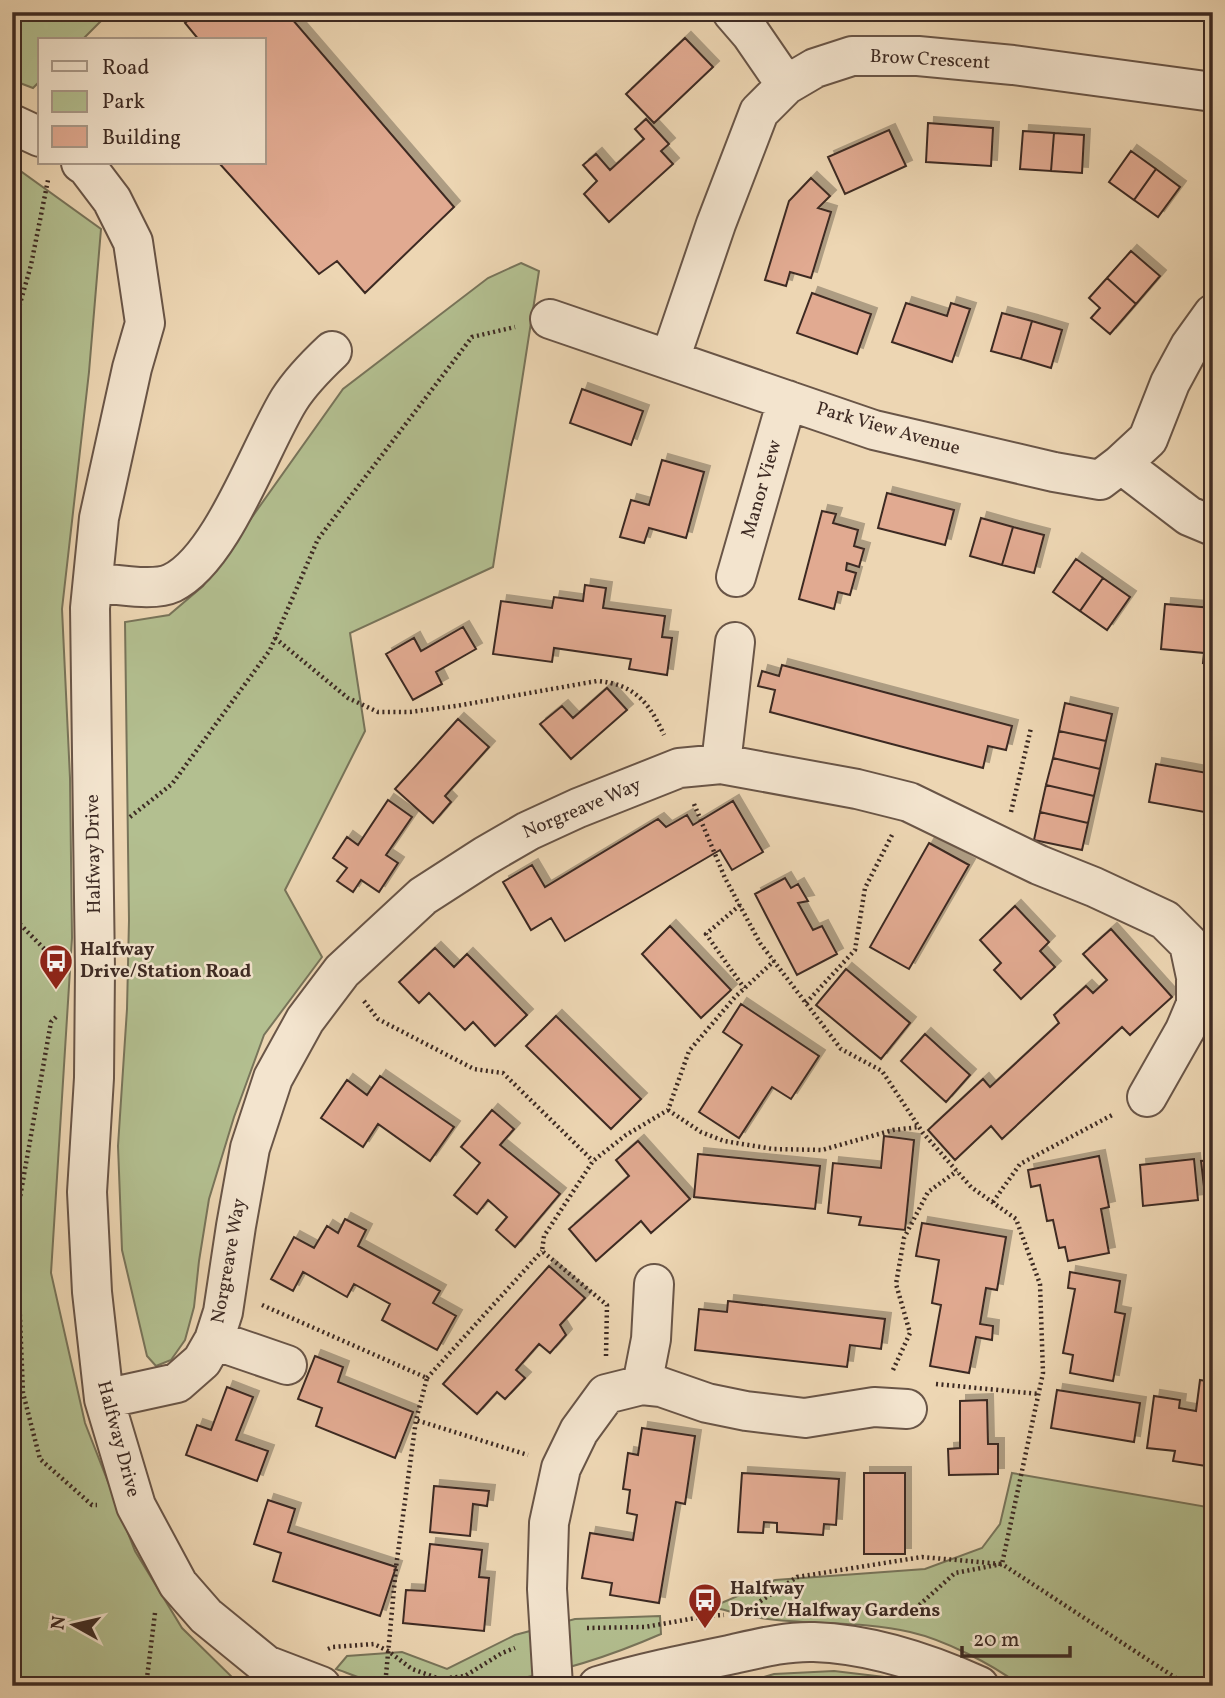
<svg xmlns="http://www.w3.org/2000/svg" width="1225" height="1698" font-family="Vollkorn,serif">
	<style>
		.green { fill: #b3bf90; stroke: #78745a; stroke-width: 2 }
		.building { fill: #e1aa91; stroke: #3d2a23; stroke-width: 2; filter: url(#shadow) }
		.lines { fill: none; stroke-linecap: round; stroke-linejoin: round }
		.minor-casing { stroke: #695547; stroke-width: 42 }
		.path { stroke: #3d2a23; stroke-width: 4.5; stroke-dasharray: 2 3.5; stroke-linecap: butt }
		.minor { stroke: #f3e4ce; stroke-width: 38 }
		.labels { text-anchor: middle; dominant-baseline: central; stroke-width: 5; stroke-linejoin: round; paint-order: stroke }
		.street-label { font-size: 19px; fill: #3d2a23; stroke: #f3e4ce }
		.poi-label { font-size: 19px; font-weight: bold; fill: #3d2a23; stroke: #f3e4ce; text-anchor: start }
	</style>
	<defs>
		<filter id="shadow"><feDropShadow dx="6" dy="-6" stdDeviation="0" flood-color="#0004"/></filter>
	</defs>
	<rect width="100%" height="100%" fill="#edd6b3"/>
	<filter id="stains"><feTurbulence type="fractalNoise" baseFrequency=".00286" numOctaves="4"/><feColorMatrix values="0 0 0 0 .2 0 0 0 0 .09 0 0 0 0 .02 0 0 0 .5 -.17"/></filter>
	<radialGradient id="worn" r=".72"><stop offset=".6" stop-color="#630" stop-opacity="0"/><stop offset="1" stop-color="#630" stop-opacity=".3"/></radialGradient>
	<path class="green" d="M12 12H110L82 40H40V81L33 88 12 80Z
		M12 168 19 170 101 229 89 372 62 609 70 778 72 938 51 1273 85 1423 135 1551 182 1628 234 1679 233 1686H12Z
		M521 263 539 271 493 567 350 633 365 731 285 890 322 957 264 1035 234 1117 209 1199 199 1261 194 1307 185 1340 171 1360 156 1366 147 1356 122 1250 118 1146 127 1009 129 920 125 622 169 615 203 586 343 389 488 278Z
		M1012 1473 1213 1508V1686H1021C992 1664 945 1640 910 1632 859 1620 805 1626 754 1617 740 1615 726 1610 712 1607L775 1580 925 1569 982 1548 1000 1524Z
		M660 1616 661 1634C581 1669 492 1693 404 1684 392 1683 378 1683 366 1680 356 1677 346 1672 336 1669L347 1656 402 1652 447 1669 515 1635 575 1619Z
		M834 1671 893 1678 915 1686H734L774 1674Z"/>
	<path class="building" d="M198 12H286L454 207 365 293 337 261 319 274 219 163H264V40H199L185 23Z
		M685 38 713 67 654 123 626 94Z
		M646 119 669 144 661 151 673 164 609 222 584 194 597 181 583 165 596 154 610 170 644 139 635 129Z
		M928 123 993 128 991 166 926 162Z
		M889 130 906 166 845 194 828 157Z
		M1023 131 1054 133 1051 171 1020 169Z
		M1054 133 1084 135 1082 173 1051 171Z
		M1131 151 1156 169 1134 200 1109 182Z
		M1156 169 1180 187 1158 217 1134 200Z
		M811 178 830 196 818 208 831 212 811 278 790 272 786 286 765 280 789 201Z
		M1131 251 1160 276 1136 304 1107 278Z
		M1107 278 1136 304 1110 334 1091 318 1100 308 1089 298Z
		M812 293 871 314 857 354 797 333Z
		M906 303 947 316 951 303 970 309 952 362 892 342Z
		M1002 313 1032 321 1021 359 991 351Z
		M1032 321 1062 330 1051 368 1021 359Z
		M582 389 643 411 631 445 570 423Z
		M662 460 704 472 686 538 649 528 644 543 620 537 631 500 649 505Z
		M887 493 954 510 945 545 878 528Z
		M822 511 836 514 833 523 858 530 854 546 864 549 859 567 847 563 846 570 856 573 850 595 838 592 834 609 799 599Z
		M981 518 1013 527 1002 565 970 556Z
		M1013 527 1044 535 1034 573 1002 565Z
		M1076 559 1103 578 1080 611 1053 592Z
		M1103 578 1130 597 1107 630 1080 611Z
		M585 585 606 588 603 608 665 616 662 637 672 638 667 675 629 669 631 659 554 648 552 662 493 654 501 601 552 608 554 597 583 601Z
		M1165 604 1213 608V664L1203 663 1204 653 1161 649Z
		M463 627 476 649 436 672 442 684 413 700 386 654 414 638 421 651Z
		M782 665 1012 726 1006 750 988 746 983 768 770 712 775 690 758 686 762 671 779 676Z
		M607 688 627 710 571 759 540 724 562 706 573 718Z
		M1065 703 1112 714 1106 741 1059 731Z
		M458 719 489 747 445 796 451 802 433 823 395 789Z
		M1059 731 1106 741 1100 769 1053 758Z
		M1053 758 1100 769 1094 796 1046 785Z
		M1156 764 1213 774V826L1204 824 1205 812 1149 802Z
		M1046 785 1094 796 1088 823 1040 812Z
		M388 800 412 817 386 855 398 863 379 892 361 880 353 892 337 881 347 868 333 858 347 837 358 845Z
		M733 801 763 852 732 870 720 850 565 941 551 918 531 930 503 882 532 865 545 887 658 819 666 827 687 815 693 825Z
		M1040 812 1088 823 1082 850 1034 840Z
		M929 843 969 865 909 969 870 947Z
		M785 878 791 888 798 884 808 901 798 903 813 930 822 926 837 954 797 975 755 894Z
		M1015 906 1049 942 1040 951 1055 967 1021 999 994 970 1001 963 980 940Z
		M670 926 731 990 701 1018 642 954Z
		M1111 929 1172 997 1130 1035 1122 1027 1002 1139 991 1126 955 1160 928 1130 983 1079 990 1087 1059 1023 1054 1015 1086 986 1093 993 1107 980 1083 954Z
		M435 948 454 967 467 954 527 1015 495 1046 473 1022 465 1030 429 993 419 1003 399 982Z
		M846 969 910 1023 881 1059 816 1005Z
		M741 1004 819 1056 791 1099 772 1087 739 1138 699 1112 742 1045 723 1032Z
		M556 1016 641 1099 611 1129 526 1046Z
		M925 1034 970 1075 946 1102 901 1061Z
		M380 1076 454 1127 430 1161 378 1124 363 1147 321 1118 347 1080 367 1095Z
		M492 1110 514 1129 500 1145 560 1194 515 1247 496 1230 507 1217 488 1200 477 1214 454 1195 480 1163 461 1147Z
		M884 1136 914 1140 905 1230 859 1225 861 1217 828 1213 833 1163 881 1168Z
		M638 1141 690 1199 651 1233 641 1221 596 1261 569 1229 629 1176 616 1160Z
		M698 1154 820 1166 815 1209 694 1197Z
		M1099 1156 1109 1207 1101 1209 1109 1253 1068 1261 1065 1247 1059 1248 1053 1220 1047 1221 1040 1185 1031 1187 1028 1170Z
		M1194 1159 1198 1200 1143 1206 1140 1165Z
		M1213 1160V1213H1207L1201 1161Z
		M345 1219 366 1230 358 1246 440 1291 433 1303 456 1316 437 1350 382 1320 390 1304 354 1284 347 1297 303 1272 293 1291 271 1279 294 1237 314 1248 327 1226 338 1233Z
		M922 1223 1006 1237 997 1290 986 1288 980 1324 993 1326 992 1340 976 1337 969 1373 930 1366 941 1305 932 1303 939 1260 916 1256Z
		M549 1266 585 1298 560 1325 566 1335 550 1353 539 1344 516 1370 525 1378 505 1399 497 1392 477 1414 443 1384Z
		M1070 1272 1120 1281 1115 1312 1125 1314 1113 1381 1070 1373 1073 1355 1063 1353 1075 1289 1068 1288Z
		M728 1301 885 1319 881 1349 850 1345 847 1367 695 1350 699 1309 727 1312Z
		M315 1356 343 1367 338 1382 413 1412 395 1458 316 1426 322 1408 298 1399Z
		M1200 1380 1213 1382V1467L1173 1461 1175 1451 1147 1448 1154 1396 1180 1400 1179 1408 1196 1411Z
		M227 1387 253 1397 236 1440 268 1451 257 1481 186 1455 197 1425 211 1430Z
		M1057 1390 1140 1403 1134 1442 1051 1428Z
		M987 1400 988 1444H998V1474L949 1475 948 1449 960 1448V1401Z
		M642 1428 695 1436 685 1504 676 1502 659 1603 610 1595 612 1583 582 1578 590 1533 633 1540 637 1515 627 1513 630 1490 623 1489 628 1453 638 1455Z
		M742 1473 839 1479 836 1525 824 1524 823 1535 777 1532V1523L764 1522 763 1533 738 1532Z
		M864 1473H905V1554H864Z
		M434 1486 489 1491 487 1506 473 1504 470 1536 430 1532Z
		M268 1500 295 1509 288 1532 396 1567 380 1616 273 1581 281 1553 254 1544Z
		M430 1544 482 1550 479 1577 489 1578 484 1631 403 1623 406 1590 425 1591Z"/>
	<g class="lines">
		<g class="minor-casing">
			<path id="minor" d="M732 12 751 34 786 85
				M12 124 40 137
				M81 163 87 167 112 200 133 242 145 323 132 368 99 518 90 608 95 970 94 1078 87 1192 92 1292 104 1399 136 1506 178 1584 206 1616 266 1665 321 1686
				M550 319 874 430 1054 472 1100 480 1121 464 1189 516 1213 526
				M670 359 716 224 759 112 786 85 815 68 852 56H918L1013 65 1213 92
				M1121 464 1148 439 1170 383 1190 346 1213 314
				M736 577 787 400
				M93 582C114 584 153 592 172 583 222 559 260 447 289 400 301 381 316 366 332 351
				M721 764 735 642
				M214 1340 287 1365
				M642 1385 651 1339 654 1284
				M104 1399 177 1383 202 1361 214 1340 223 1312 236 1226 250 1148 273 1078 305 1020 342 971 423 896 485 856 528 831 578 808 679 768 721 764 857 789 909 802 1039 865 1094 887 1165 920 1189 944 1196 977V1004L1185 1030 1147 1097
				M553 1686 547 1589 549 1523 561 1468 579 1431 606 1394 642 1385 661 1387 707 1403 746 1411 805 1418 874 1407 907 1409
				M598 1686C641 1673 685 1664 729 1655 756 1649 786 1641 814 1642 871 1644 928 1663 979 1686"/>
		</g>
		<path class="path" d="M12 332 31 265 48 180
			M275 638 348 698 378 712H410L456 706 597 681C634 684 649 702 664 735
			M694 804 725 878 760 943 841 1049 882 1071 923 1133 971 1187 1016 1219 1040 1284 1043 1373 1002 1564 922 1557 797 1577 744 1612
			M1011 812 1031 728
			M130 817 172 784 270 650 318 539 472 337 515 327
			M740 905 706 934 744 988
			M12 916 58 963
			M364 1001 378 1019 474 1069 503 1073 593 1161
			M806 1003 855 950 865 888 892 835
			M56 1017 51 1022 16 1220 23 1393 40 1459 92 1505H97
			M668 1110 701 1132 724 1141 773 1149 822 1150 893 1130 919 1127
			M993 1202 1020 1164 1114 1114
			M262 1305 427 1378 416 1420 528 1455
			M606 1356 607 1305 542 1251 544 1236 593 1161 626 1135 668 1110 689 1051 735 997 774 961
			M893 1370 910 1333 896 1284 904 1238 928 1192 957 1171
			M427 1378 542 1251
			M936 1384 1039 1394
			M907 1616 955 1573 1002 1564 1188 1686
			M587 1628 645 1627 707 1616 724 1615
			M328 1649 333 1647 374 1644 388 1651 412 1669 440 1679 465 1676 502 1653 515 1648
			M146 1686 155 1613
			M385 1686 396 1567 416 1420
			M1206 1686 1213 1638"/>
		<use href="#minor" class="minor"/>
	</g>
	<defs>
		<g id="bus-pin" transform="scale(1.75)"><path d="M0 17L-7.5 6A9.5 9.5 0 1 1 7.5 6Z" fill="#8f2418" stroke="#f3e4ce"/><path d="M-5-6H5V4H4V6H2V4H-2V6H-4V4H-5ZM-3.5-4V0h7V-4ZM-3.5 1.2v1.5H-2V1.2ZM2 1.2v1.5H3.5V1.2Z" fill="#fff"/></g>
	</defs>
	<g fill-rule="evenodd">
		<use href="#bus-pin" x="56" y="961"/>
		<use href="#bus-pin" x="705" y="1600"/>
	</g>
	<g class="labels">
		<g class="street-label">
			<text transform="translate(930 60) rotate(3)">Brow Crescent</text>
			<text transform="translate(888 429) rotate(16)">Park View Avenue</text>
			<text transform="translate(762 489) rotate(-74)">Manor View</text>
			<text transform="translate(582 809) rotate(-23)">Norgreave Way</text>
			<text transform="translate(94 854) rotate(-91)">Halfway Drive</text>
			<text transform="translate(229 1261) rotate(-80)">Norgreave Way</text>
			<text transform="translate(118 1439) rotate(75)">Halfway Drive</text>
		</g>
		<g class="poi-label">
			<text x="80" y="950">Halfway<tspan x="80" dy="22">Drive/Station Road</tspan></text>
			<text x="730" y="1589">Halfway<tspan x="730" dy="22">Drive/Halfway Gardens</tspan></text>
		</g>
	</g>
	<rect width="1225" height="1698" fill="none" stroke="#edd6b3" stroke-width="42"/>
	<rect x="14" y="14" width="1197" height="1670" fill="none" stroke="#3d2a23" stroke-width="3.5"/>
	<rect x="21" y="21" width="1183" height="1656" fill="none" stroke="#3d2a23" stroke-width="2"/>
	<rect x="38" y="38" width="228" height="126" fill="#f3e4ce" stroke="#aa9a8a" stroke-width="2"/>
	<rect x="52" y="61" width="35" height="10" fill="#f3e4ce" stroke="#aa9a8a" stroke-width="2"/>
	<text x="102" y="74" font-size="21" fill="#3d2a23">Road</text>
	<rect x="52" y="91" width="35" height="21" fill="#b3bf90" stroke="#aa9a8a" stroke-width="2"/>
	<text x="102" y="108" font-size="21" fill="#3d2a23">Park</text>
	<rect x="52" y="126" width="35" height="21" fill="#e1aa91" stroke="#aa9a8a" stroke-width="2"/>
	<text x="102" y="144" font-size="21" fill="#3d2a23">Building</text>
	<g transform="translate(74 1625) rotate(278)" stroke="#f3e4ce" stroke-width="5" paint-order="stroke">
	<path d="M0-5L12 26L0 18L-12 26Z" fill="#3d2a23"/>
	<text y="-10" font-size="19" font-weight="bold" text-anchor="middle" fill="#3d2a23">N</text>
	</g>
	<path d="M962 1646v10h108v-10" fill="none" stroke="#3d2a23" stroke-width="3.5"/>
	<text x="973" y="1646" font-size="21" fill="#3d2a23" stroke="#f3e4ce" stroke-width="5" paint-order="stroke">20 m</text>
	<rect width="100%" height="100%" filter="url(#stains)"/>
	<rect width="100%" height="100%" fill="url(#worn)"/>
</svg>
